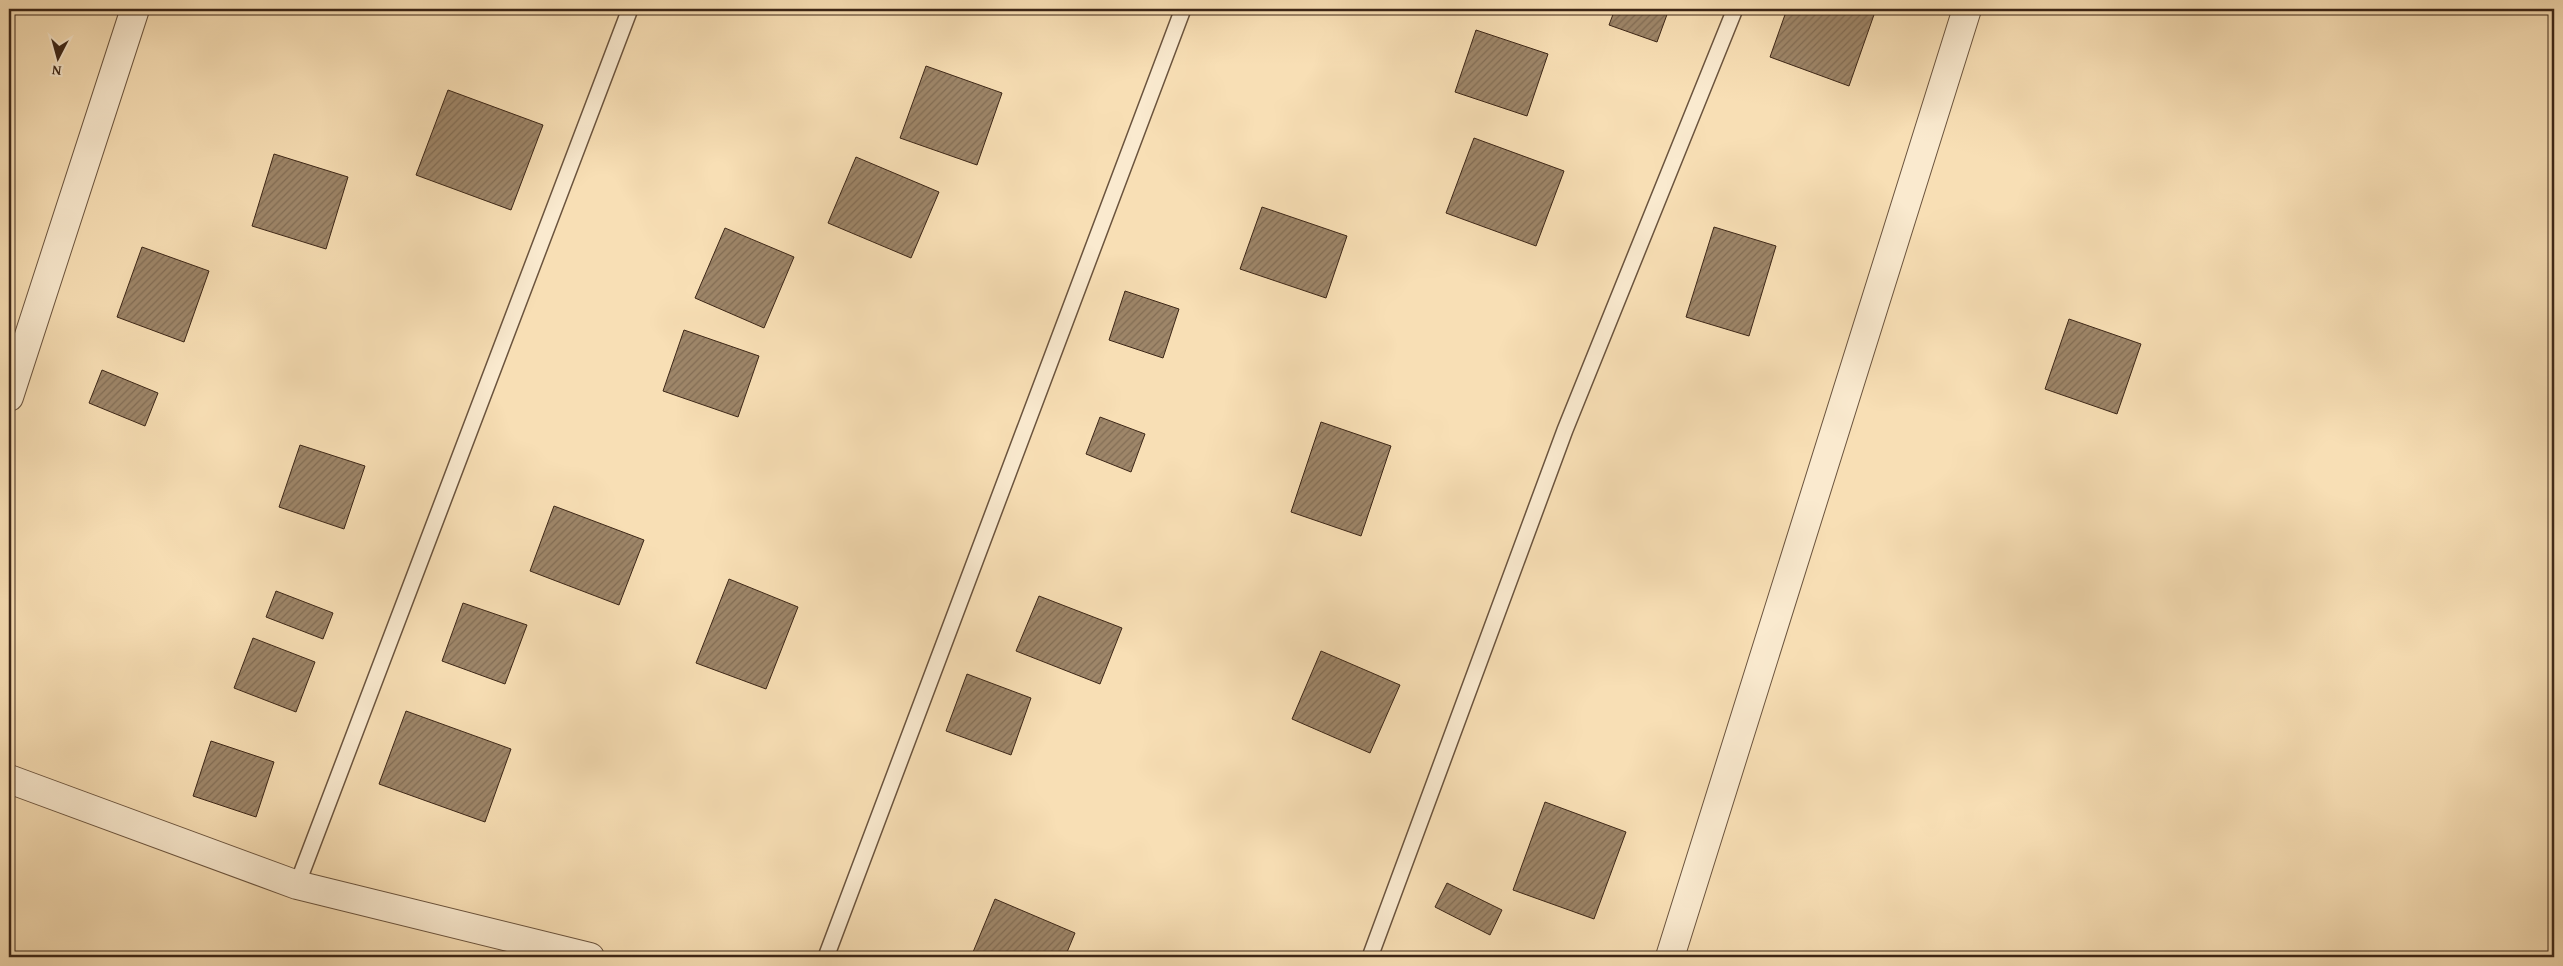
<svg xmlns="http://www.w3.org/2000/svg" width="2563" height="966" font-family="'Gentium Book Plus',serif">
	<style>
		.building { fill: url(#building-hatch); stroke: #3c2617 }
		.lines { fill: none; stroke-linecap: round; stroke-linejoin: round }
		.service-casing { stroke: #6b543e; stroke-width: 18 }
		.minor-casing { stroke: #6b543e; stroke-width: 30 }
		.service { stroke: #faeacf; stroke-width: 15 }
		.minor { stroke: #faeacf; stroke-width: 28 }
	</style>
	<defs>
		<pattern id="building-hatch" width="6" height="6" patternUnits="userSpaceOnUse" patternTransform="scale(1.25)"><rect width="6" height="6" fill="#9e8669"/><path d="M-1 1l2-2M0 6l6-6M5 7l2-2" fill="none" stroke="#826d55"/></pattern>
	</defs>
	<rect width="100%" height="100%" fill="#f8dfb5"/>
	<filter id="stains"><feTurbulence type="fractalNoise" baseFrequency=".004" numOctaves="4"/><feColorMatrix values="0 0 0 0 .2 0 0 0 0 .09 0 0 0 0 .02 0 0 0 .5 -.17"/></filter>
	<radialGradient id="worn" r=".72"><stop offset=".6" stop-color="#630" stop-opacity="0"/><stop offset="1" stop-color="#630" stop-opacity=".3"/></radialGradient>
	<path class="building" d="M1615 9H1669L1657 42 1609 25Z
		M1787 9H1876L1849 86 1770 57Z
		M1476 30 1548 54 1527 116 1455 92Z
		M926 66 1002 93 977 165 900 138Z
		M448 90 543 125 511 210 416 175Z
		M1474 138 1564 171 1536 246 1446 213Z
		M274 154 348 177 326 249 252 226Z
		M856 157 939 192 911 258 828 223Z
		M1262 207 1347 236 1326 298 1240 269Z
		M1714 227 1776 246 1749 336 1686 317Z
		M725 228 794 257 764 328 695 298Z
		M142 247 209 271 184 342 117 317Z
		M1125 291 1179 309 1163 358 1109 340Z
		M2069 319 2141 344 2117 414 2045 389Z
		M684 330 759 356 738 417 663 391Z
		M102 370 158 393 145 426 89 403Z
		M1100 417 1145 434 1131 472 1086 454Z
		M1321 422 1391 446 1361 536 1291 512Z
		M300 445 365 466 344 529 279 507Z
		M554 506 644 540 619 605 530 571Z
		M729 579 798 607 766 689 696 663Z
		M276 591 333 613 323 639 266 617Z
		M1039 596 1122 628 1100 684 1016 651Z
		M463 603 527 625 505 684 442 661Z
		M253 638 315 662 296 712 234 688Z
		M1321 651 1400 685 1370 753 1292 719Z
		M967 674 1031 698 1011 755 946 731Z
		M406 711 511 749 485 822 379 784Z
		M211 741 274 762 256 817 193 796Z
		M1545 802 1626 832 1594 919 1513 890Z
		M1447 883 1502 910 1490 935 1435 907Z
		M995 899 1075 933 1065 957H971Z"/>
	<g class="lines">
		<g class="service-casing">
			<path id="service" d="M297 885 630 9
				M826 957 1183 9
				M1370 957 1565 430 1735 9"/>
		</g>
		<g class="minor-casing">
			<path id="minor" d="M9 397 135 9
				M9 779 297 885 590 957
				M1670 957 1967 9"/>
		</g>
		<use href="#service" class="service"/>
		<use href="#minor" class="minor"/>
	</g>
	<rect width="2563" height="966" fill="none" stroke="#f8dfb5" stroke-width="30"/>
	<rect x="10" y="10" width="2543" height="946" fill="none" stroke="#3c2617" stroke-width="2.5"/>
	<rect x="15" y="15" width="2533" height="936" fill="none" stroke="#3c2617"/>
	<g transform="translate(58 58) rotate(186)" stroke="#faeacf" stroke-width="4" paint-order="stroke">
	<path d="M0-4L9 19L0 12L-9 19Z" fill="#3c2617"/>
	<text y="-8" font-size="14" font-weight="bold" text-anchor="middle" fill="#3c2617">N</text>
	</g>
	<rect width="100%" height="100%" filter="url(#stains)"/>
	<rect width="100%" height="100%" fill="url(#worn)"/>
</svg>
